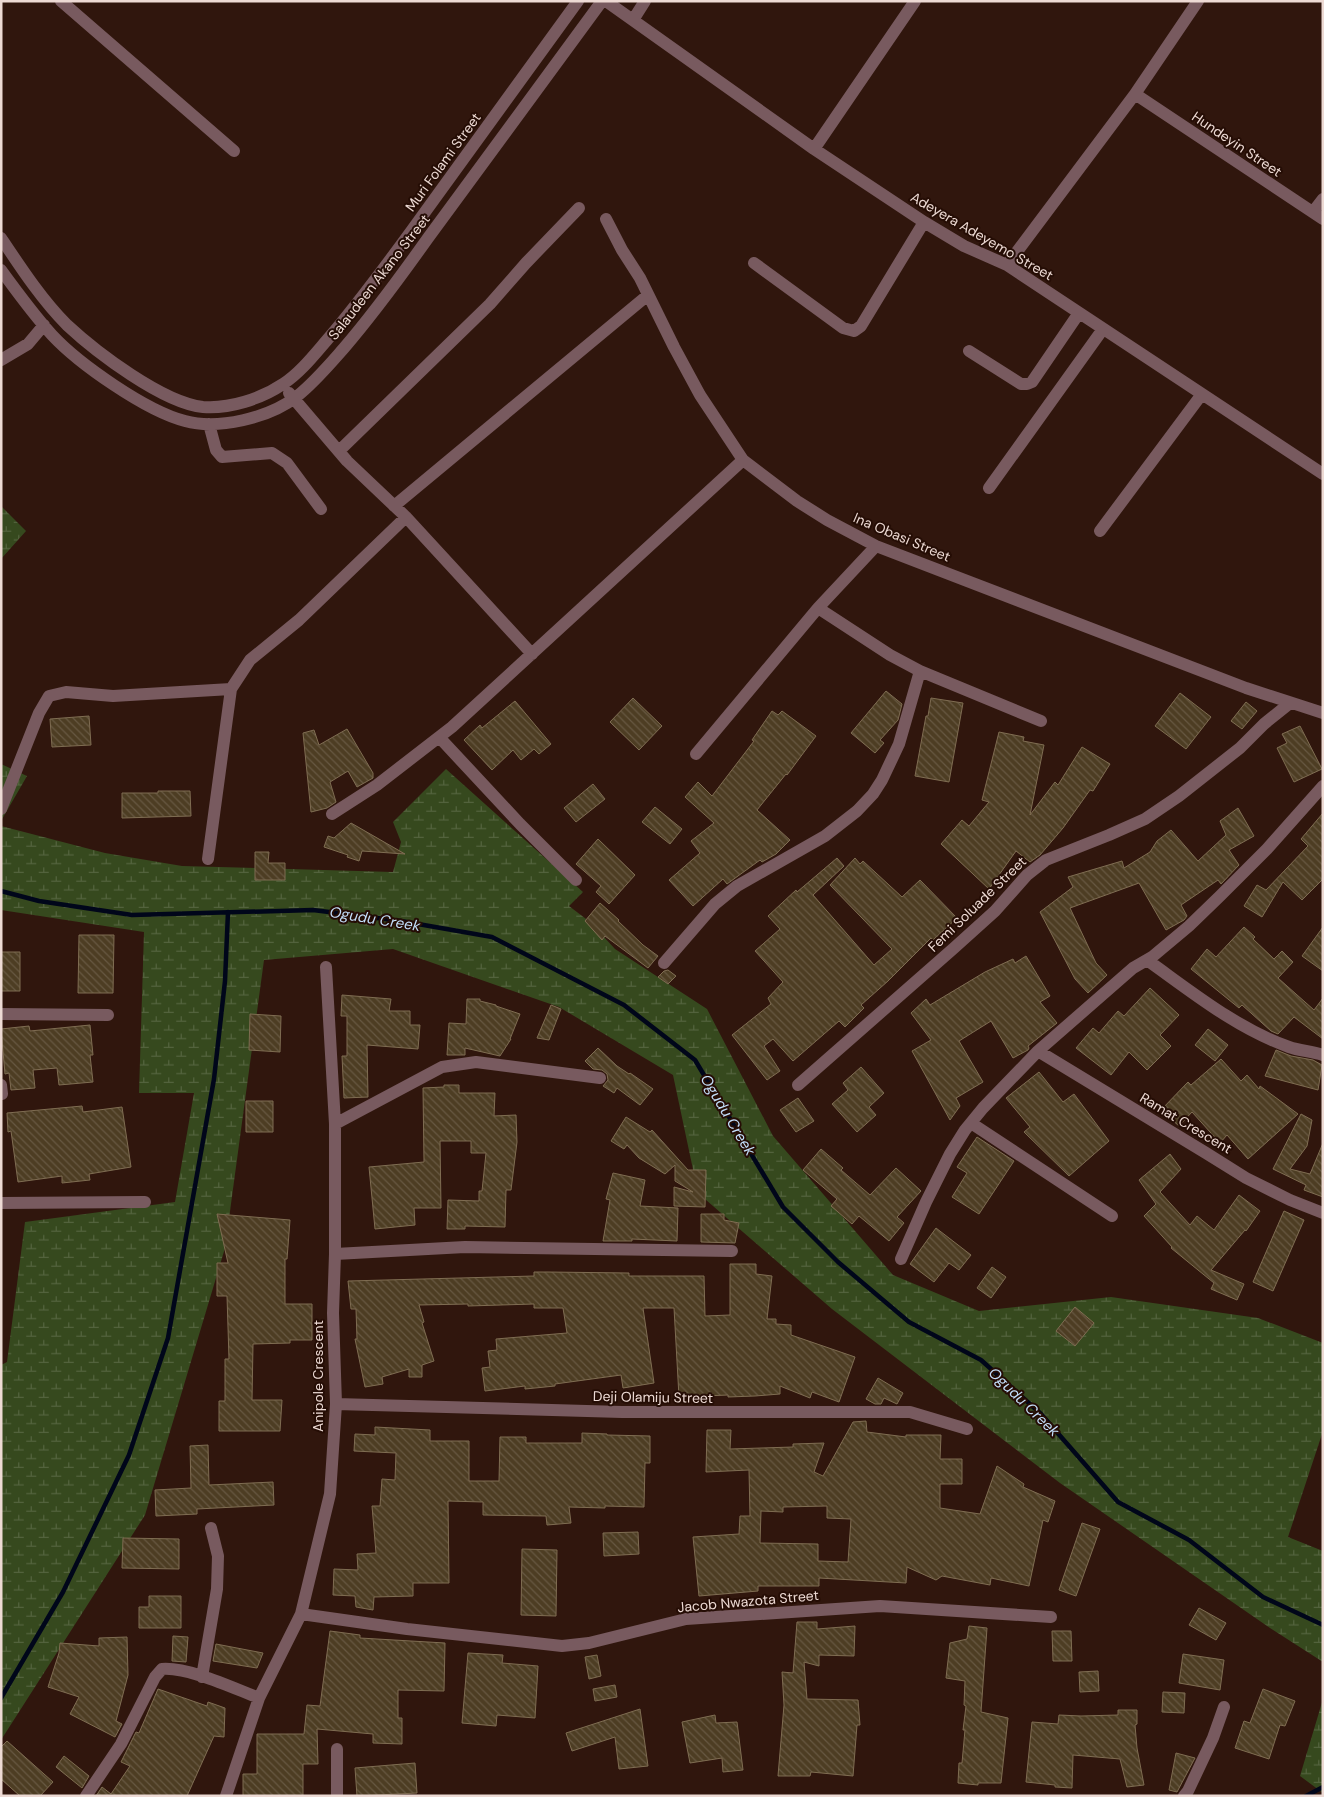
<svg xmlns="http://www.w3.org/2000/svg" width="1324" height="1797" font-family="'DM Sans',sans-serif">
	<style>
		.wetland { fill: url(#wetland-marsh) }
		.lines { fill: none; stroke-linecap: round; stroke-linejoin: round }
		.stream { stroke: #00061a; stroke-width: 4.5 }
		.building { fill: url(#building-back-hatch); stroke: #7f6d52; fill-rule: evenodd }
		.minor { stroke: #785a5f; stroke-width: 12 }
		.labels { text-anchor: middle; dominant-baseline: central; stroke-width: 4; stroke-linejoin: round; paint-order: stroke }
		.street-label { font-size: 14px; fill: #eddad4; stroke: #250d05 }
		.water-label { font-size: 15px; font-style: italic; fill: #c3defa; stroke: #250d05 }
	</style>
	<defs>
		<pattern id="wetland-marsh" width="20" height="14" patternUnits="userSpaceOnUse" patternTransform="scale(1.25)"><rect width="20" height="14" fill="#36491e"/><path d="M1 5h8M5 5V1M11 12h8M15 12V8" fill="none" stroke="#53633e"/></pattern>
		<pattern id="building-back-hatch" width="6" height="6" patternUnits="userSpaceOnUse" patternTransform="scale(1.25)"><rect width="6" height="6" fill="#4d3d23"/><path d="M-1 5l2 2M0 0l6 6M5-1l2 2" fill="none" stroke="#675842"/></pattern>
	</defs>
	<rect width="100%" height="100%" fill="#30160d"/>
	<path class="wetland" d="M1 506 26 531 1 559Z
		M1 764 27 776 1 821Z
		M446 769 583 892 569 906 590 922 615 949 707 1009 773 1136 893 1275 979 1311 1111 1297 1258 1318 1323 1343V1431L1288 1537 1323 1551V1662L1270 1628 1060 1483 832 1309 698 1193 673 1075 559 1007 393 949 264 960 225 1248 145 1515 1 1740V1365L7 1362 25 1222 175 1202 194 1093H139L144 932 1 910V826L105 853 182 866 393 872 401 842 393 822Z
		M1323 1699V1793L1300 1776Z"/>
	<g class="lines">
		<path class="stream" d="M1 891 39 901 132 915 313 910 401 921 492 937 624 1005 695 1060 783 1207 838 1262 909 1322 981 1360 1041 1414 1118 1502 1189 1540 1263 1597 1323 1625
			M1 1698 63 1592 129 1455 168 1338 214 1079 225 981 228 912
			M1306 1796 1323 1787"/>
	</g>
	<path class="building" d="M886 691 902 704 898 720 880 740 884 743 875 753 851 733Z
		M1180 693 1211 717 1186 749 1155 726Z
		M633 698 662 726 639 750 610 722Z
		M931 698 963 703 949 782 915 776 926 716H928Z
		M515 701 551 744 539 754 534 749 521 760 513 750 492 770 464 740 480 725 482 728Z
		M1246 702 1257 711 1242 729 1231 721Z
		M772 711 778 715 782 711 816 736 787 775 786 774 757 810 790 840 776 854 762 862 760 860 727 884 723 879 693 906 669 880 700 853 691 841 714 823 685 797 698 782 712 796 754 741 752 740Z
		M89 716 91 745 52 747 50 719Z
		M1300 726 1322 769 1294 782 1277 748 1287 743 1282 734Z
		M347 729 373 773V778L357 787 348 771 330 782 336 802 327 808 311 812 303 733 314 730 319 745Z
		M999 732 1024 737 1023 741 1044 745 1030 815 1055 782 1058 785 1082 747 1110 764 1093 791 1090 790 1063 828 1040 855 1030 862 1016 851 989 889 941 844 962 820 969 826 989 802 982 800Z
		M593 784 605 799 576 822 564 808Z
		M158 791H190L191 816 122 818V793H158Z
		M655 807 682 829 670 844 642 822Z
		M1238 808 1254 836 1229 850 1239 865 1221 884 1218 880 1181 905 1187 916 1184 920 1166 930 1139 883 1070 908 1096 963 1107 975 1088 993 1075 979 1040 912 1073 887 1068 877 1122 861 1124 868 1150 852 1157 841 1171 830 1198 861 1226 835 1220 821Z
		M1323 813V879L1302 900 1283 882 1262 917 1244 906 1257 885 1266 890 1308 846 1301 839Z
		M351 823 405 854 362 851 359 861 347 857 348 855 324 847 328 836 334 838Z
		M598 839 635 875 609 904 596 892 601 886 576 864Z
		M255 852H269L268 863H285V880H255Z
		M837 858 844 866 813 895 874 965 892 949 830 885 855 858 860 864 863 861 902 897 920 880 957 918 933 940 931 938 888 981 861 1005 864 1008 845 1027 839 1021 793 1061 773 1039 764 1046 780 1071 767 1080 732 1035 771 1004 768 998 783 982 755 951 780 929 768 916 796 890 797 892Z
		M600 903 619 920 618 921 643 945 658 956 648 968 605 936 602 940 585 921Z
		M1244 927 1255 937 1253 939 1274 959 1282 951 1293 962 1278 978 1314 1010 1323 998V1039L1294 1017 1278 1034 1271 1031 1242 1005 1239 1008 1191 969 1207 949 1216 957Z
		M1323 927V971L1302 956Z
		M79 935H114L113 993H78Z
		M1 952H20V991H1Z
		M1026 956 1050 996 1040 1002 1057 1023 1028 1046 1029 1048 1028 1050 1013 1058 991 1021 959 1041 983 1082 956 1098 960 1106 950 1120 912 1051 931 1040 911 1013 926 999 930 1005 985 972 1013 959 1015 963Z
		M668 970 676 976 668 984 658 977 664 971Z
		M1150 988 1179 1015 1160 1035 1171 1046 1147 1070 1129 1052 1111 1075 1076 1048 1093 1028 1099 1033 1118 1011 1124 1016Z
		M342 995 391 999 389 1011H410V1025H420L418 1049 367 1045 368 1097 344 1098 342 1056H347V1016H341Z
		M467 999H480V1001L496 1005V1006L520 1014 510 1039H511L500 1056 465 1048V1055H447L449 1023 466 1024Z
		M551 1005 561 1009 549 1040 537 1038Z
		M250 1014 281 1016 280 1052 249 1050Z
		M90 1025 93 1055H90L93 1082 59 1085 57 1068 33 1070 35 1088 11 1090 9 1073 5 1074 1 1029 29 1026 30 1031Z
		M1208 1029 1228 1045 1215 1061 1195 1045Z
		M598 1048 617 1066 629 1074 630 1073 653 1089 640 1105 617 1088 614 1093 603 1086 608 1080 607 1074 602 1070 593 1069 585 1061Z
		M1276 1050 1291 1056 1313 1060 1322 1065 1318 1090 1265 1076Z
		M1221 1059 1241 1081 1247 1075 1259 1089 1260 1086 1298 1114 1248 1159 1227 1135 1220 1143 1192 1112 1179 1126 1161 1110 1188 1082 1191 1085Z
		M861 1067 884 1093 869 1107 876 1115 857 1132 832 1104 848 1090 843 1083Z
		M1039 1072 1063 1102 1074 1094 1109 1141 1069 1176 1024 1132 1030 1127 1006 1098Z
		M444 1085H459V1093H495L494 1116 516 1115 517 1142 511 1190H506L505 1227 465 1226V1229H447L448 1200 479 1201V1191H482L486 1153H471V1141H440L441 1208H414L415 1225 375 1229 369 1167 424 1162 423 1088 444 1087Z
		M798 1098 814 1121 796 1132 780 1110Z
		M246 1101H273V1132H246Z
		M82 1106 83 1112 122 1107 131 1167 89 1174 90 1180 62 1183V1176L18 1182 11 1131 8 1132 7 1113Z
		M1301 1114 1312 1120 1307 1146 1290 1169 1310 1174 1323 1143V1197L1304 1190 1306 1185 1273 1169Z
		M626 1117 650 1132 652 1130 688 1170H706L705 1207 674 1206V1187L693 1192 675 1181V1165L665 1174 639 1158 627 1145 624 1149 611 1141Z
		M977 1137 1014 1161 979 1214 952 1197 967 1173 957 1167Z
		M821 1149 843 1168 841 1170 870 1195 896 1168 921 1191 897 1217 904 1223 889 1241 859 1216 852 1224 831 1206 837 1199 803 1170Z
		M1170 1154 1181 1169 1160 1192 1190 1225 1197 1216 1214 1230 1239 1195 1260 1211 1246 1231 1245 1230 1211 1270 1244 1284 1237 1300 1211 1289 1214 1283 1171 1248 1172 1247 1144 1216 1156 1204 1139 1180Z
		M613 1173 645 1180 640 1206 678 1208 677 1241 632 1239V1241H603L610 1200 606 1199Z
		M1284 1211 1304 1220 1273 1291 1253 1282Z
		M217 1214 290 1220 287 1259H285V1304H312V1340H290V1343L253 1344 252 1400H282L280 1431H219V1401H225V1359H229L227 1296H217V1263H228Z
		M701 1214H724V1220L739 1223 735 1243 701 1242Z
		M936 1228 971 1255 959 1270 949 1263 934 1282 910 1264Z
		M730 1264H756V1274L772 1276 767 1319H776V1324L791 1325V1335L855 1357 839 1402 812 1392 810 1398 780 1386V1394L755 1396 728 1397V1395L679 1397 674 1308H643L654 1383 623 1388 621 1375 555 1384V1386L525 1389V1386L485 1391 482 1368 490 1367 488 1351 497 1350 496 1339 567 1333 563 1308H534V1304L468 1306V1304L419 1305 424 1322 422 1323 434 1361 422 1365V1377H409V1369L382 1377 383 1384 365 1387 355 1339H357L356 1309H351L348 1281 534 1276V1272H548L629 1273V1276H704L705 1316 730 1315Z
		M992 1267 1006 1277 991 1298 977 1288Z
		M1075 1307 1094 1323 1075 1346 1056 1331Z
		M878 1378 903 1393 897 1404 884 1398 881 1404H875L866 1399Z
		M866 1421 867 1432 906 1437V1435H941L940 1459H962V1484H940V1508L980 1514 997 1466 1024 1484 1023 1487 1055 1501 1048 1522 1043 1520 1029 1586 991 1578 990 1585 942 1576 936 1580 907 1567 906 1583 819 1578V1586H758V1591L699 1596 693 1537 739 1534 740 1516H750L749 1470 706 1472 707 1430H731L730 1449 793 1447V1444L824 1443 814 1472 823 1476 853 1422ZM827 1506V1518L851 1519 848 1562 818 1561V1544L760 1543 761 1511 783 1512V1507Z
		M375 1427 430 1430V1441H469V1481H499L500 1437H526V1443H582V1433L607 1434V1435L650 1436V1463H645L644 1507 605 1506V1508L569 1507 571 1523 547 1525 546 1516 483 1515V1502L448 1501 449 1583H413V1596L374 1597 373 1610 356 1607 355 1596 333 1595 334 1569 358 1570 357 1554 376 1553 372 1506H380L382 1479 395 1480 396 1453 354 1451 355 1434 375 1435Z
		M208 1445 209 1485 273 1482 274 1505 197 1509V1514L156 1516 155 1490 191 1488 190 1446Z
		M1082 1523 1100 1529 1076 1596 1059 1590Z
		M638 1532 639 1554 604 1556 603 1533Z
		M123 1538 179 1539V1569L122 1568Z
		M522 1549 557 1550 556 1616 521 1615Z
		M149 1596H181V1628H139V1607H149Z
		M1199 1608 1226 1623 1216 1640 1189 1625Z
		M797 1622H817V1629L855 1626 854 1656 819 1655V1666L804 1662 807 1699 858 1700 860 1725H857L853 1776 811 1772 810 1776H778L784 1705 782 1672 793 1673Z
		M969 1626 987 1628 981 1712 1008 1718 1001 1783H978V1785L958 1783 959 1763H962L965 1730H963L966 1706 964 1705 965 1681 946 1678 950 1643 967 1639Z
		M330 1631 360 1635V1638L445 1643 444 1691 398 1690V1718H402V1744L373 1743V1734L317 1729 318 1764H303V1796H243V1774H257V1734H304L307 1705 320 1706Z
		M1052 1631H1071L1072 1661H1053Z
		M173 1636 188 1637 186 1662 172 1661Z
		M127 1637 128 1675 116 1721 122 1724 115 1737 70 1714 79 1697 48 1687 59 1653 60 1643 99 1646V1638Z
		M216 1644 263 1653 257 1668 213 1661Z
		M468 1653 503 1655 502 1663 538 1666 535 1718 497 1715 496 1726 462 1723Z
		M1183 1654 1224 1660 1220 1690 1179 1683Z
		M597 1655 601 1676 589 1679 585 1657Z
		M1098 1671 1099 1691 1080 1692 1079 1672Z
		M615 1685 617 1697 595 1701 593 1689Z
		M158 1689 207 1706 208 1702 225 1708 224 1737 214 1736 187 1796H96L102 1787 111 1794 130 1766 121 1762 136 1732 139 1733Z
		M1263 1689 1295 1701 1285 1726 1280 1725 1269 1759 1235 1748 1244 1721 1250 1723Z
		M1163 1692 1185 1693 1184 1713 1162 1712Z
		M640 1709 648 1766 619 1769 615 1737 572 1751 566 1733Z
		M1118 1710H1137V1724L1135 1725 1137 1748 1144 1785 1127 1787 1120 1759 1073 1755 1072 1788 1055 1787V1785L1026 1782 1032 1722 1058 1724 1059 1715 1081 1716 1118 1715Z
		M715 1715 716 1723 737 1722 743 1770 723 1772 722 1758 690 1763 682 1722Z
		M7 1741 53 1782 40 1796H20L1 1779V1747Z
		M1176 1753 1195 1758 1177 1792 1169 1790Z
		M64 1756 89 1776 82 1788 56 1767Z
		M415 1763 417 1793 357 1796 355 1768Z"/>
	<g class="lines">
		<path class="minor" d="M61 1 234 151
			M606 1 814 149 924 222 964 246 1007 265 1323 474
			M633 20 645 1
			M1135 94 1323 219
			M814 149 915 1
			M1313 212 1323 199
			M606 219 622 250 640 278 674 347 700 395 743 460 797 501 827 520 876 546 1246 688 1323 713
			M1 238C21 268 42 300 67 325 96 352 163 403 203 407 229 409 261 399 283 384 300 373 314 355 327 340 358 304 385 267 412 230 468 153 523 77 578 1
			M754 263 843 328 854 331 861 326 924 222
			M1007 265 1135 94 1198 1
			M1 270C17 292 33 314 52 335 79 364 146 411 185 421 218 430 269 418 296 397 314 383 329 365 344 348 374 313 401 276 428 238 486 159 544 80 602 1
			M969 351 1021 384H1027L1032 382 1079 313
			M1 360 28 344 44 325
			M289 393 347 461 406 517 532 654
			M209 424 216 450 222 457 272 453 287 463 321 509
			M340 450 490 304 526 263 579 208
			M989 488 1103 329
			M394 506 648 295
			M1100 531 1202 394
			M818 608 890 655 920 671 1041 721
			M439 737 520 824 576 880
			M696 754 818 608 876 546
			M1 809 39 713 49 696 66 692 113 696 231 689
			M332 814 377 785 452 727 743 460
			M208 859 231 689 250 660 299 620 406 517
			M1147 960C1192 992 1236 1028 1289 1047 1300 1051 1312 1051 1323 1055
			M664 963 715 904 737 886 825 836 857 811 873 794 882 780 899 744 920 671
			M1 1014 108 1015
			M1038 1051 1206 1153 1246 1178 1290 1200 1323 1213
			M1 1085 2 1094
			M798 1085 954 948 995 911 1027 875 1046 860 1109 835 1145 819 1179 796 1240 748 1264 724 1290 703
			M971 1123 1112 1216
			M335 1124 442 1067 476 1062 600 1078
			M1 1203 145 1202
			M335 1254 465 1247 732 1251
			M901 1259 926 1202 950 1154 965 1130 983 1108 1038 1051 1133 968 1152 957 1189 926 1220 896 1267 849 1323 786
			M336 1404 622 1412H910L967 1429
			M301 1614 407 1629 562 1646 589 1643 686 1619 880 1606 1051 1617
			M202 1677 217 1589 218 1556 211 1528
			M86 1796 121 1744 155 1677 162 1669C189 1667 233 1688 259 1698
			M226 1796 259 1698 301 1614 330 1494 336 1404 333 1313 335 1254V1124L326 967
			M337 1796V1749
			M1184 1796 1188 1791 1213 1738 1224 1707"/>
	</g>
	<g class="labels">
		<g class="street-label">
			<text transform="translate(1237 144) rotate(34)">Hundeyin Street</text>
			<text transform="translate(443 162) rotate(-54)">Muri Folami Street</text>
			<text transform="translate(982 236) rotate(30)">Adeyera Adeyemo Street</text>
			<text transform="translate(379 277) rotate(-52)">Salaudeen Akano Street</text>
			<text transform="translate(902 537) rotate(23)">Ina Obasi Street</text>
			<text transform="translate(977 904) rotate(-44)">Femi Soluade Street</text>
			<text transform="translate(1186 1123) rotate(31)">Ramat Crescent</text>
			<text transform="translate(318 1376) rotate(-90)">Anipole Crescent</text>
			<text transform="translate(653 1397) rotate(1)">Deji Olamiju Street</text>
			<text transform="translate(748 1601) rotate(-5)">Jacob Nwazota Street</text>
		</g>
		<g class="water-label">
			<text transform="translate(375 919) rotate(9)">Ogudu Creek</text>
			<text transform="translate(728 1115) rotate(59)">Ogudu Creek</text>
			<text transform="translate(1024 1402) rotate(44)">Ogudu Creek</text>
		</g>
	</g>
	<rect width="1324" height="1797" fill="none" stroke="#eddad4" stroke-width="5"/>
</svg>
